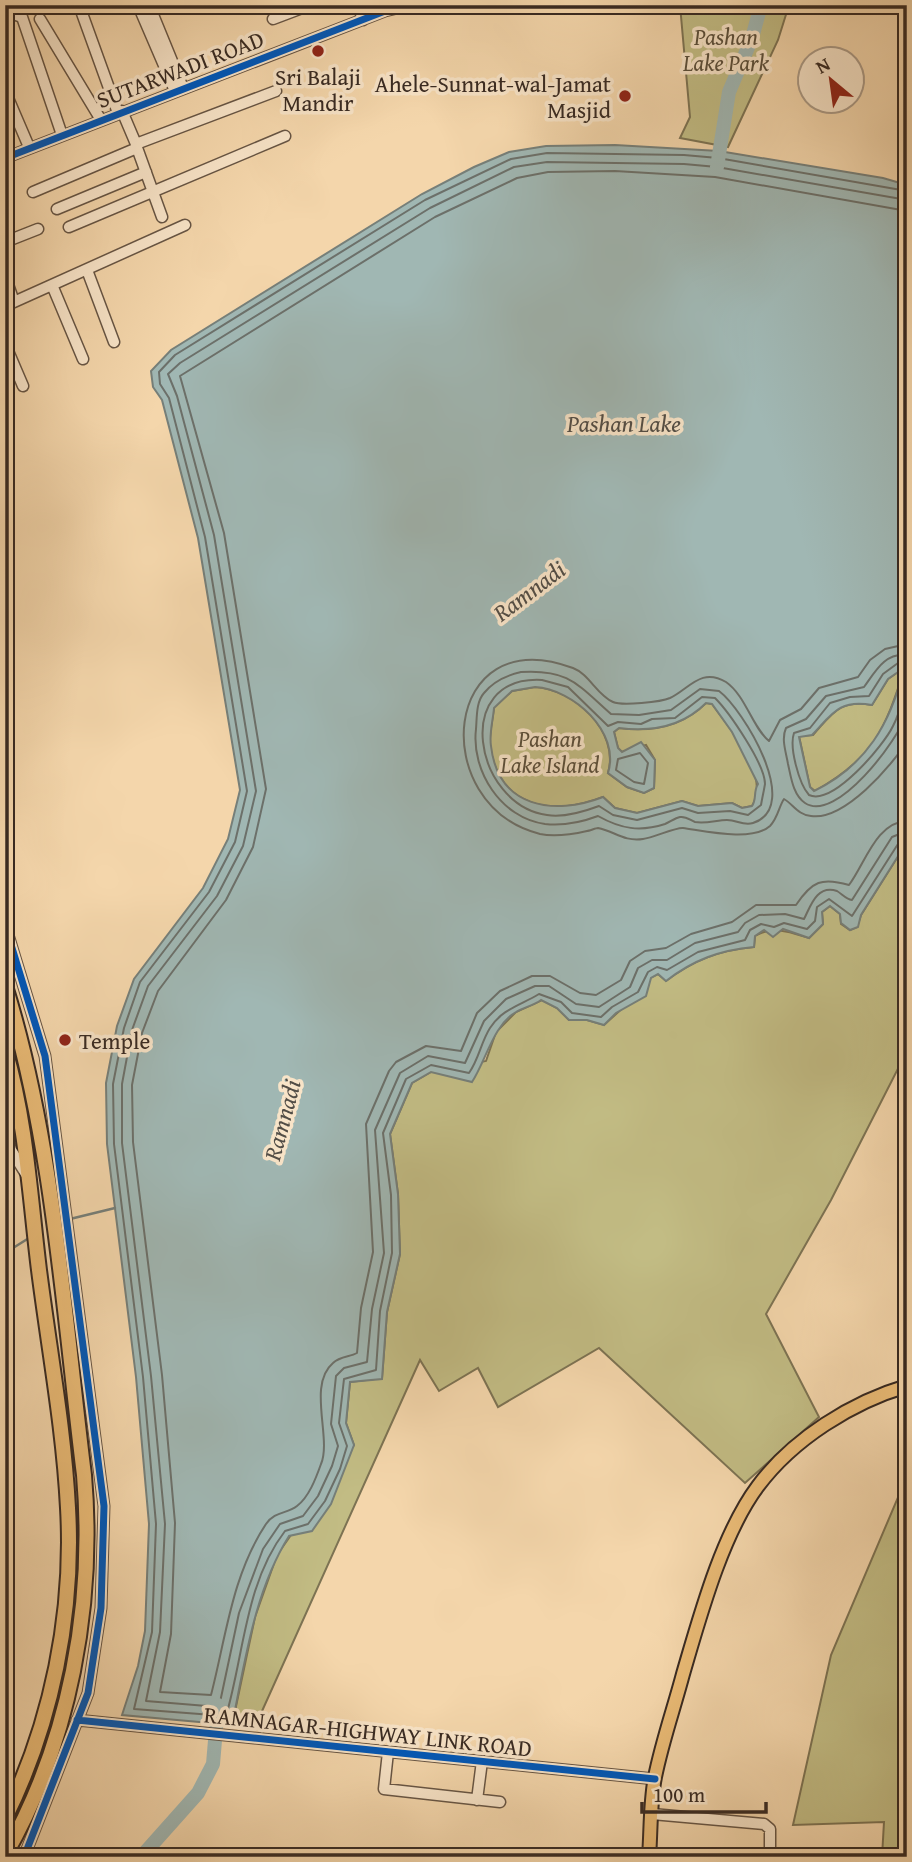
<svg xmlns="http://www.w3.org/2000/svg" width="912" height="1862" font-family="'Gentium Book Plus',serif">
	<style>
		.green { fill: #c2bc84; stroke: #7d7353; stroke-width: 2 }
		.water { fill: #a0b7b3; stroke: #767f79; stroke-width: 2; fill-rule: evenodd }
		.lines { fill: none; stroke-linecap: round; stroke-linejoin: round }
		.shore { stroke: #6c706a; stroke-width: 2 }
		.stream { stroke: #767f79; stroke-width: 2.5 }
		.river { stroke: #a0b7b3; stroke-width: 14 }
		.minor-casing { stroke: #675544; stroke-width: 13 }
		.major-casing { stroke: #382a22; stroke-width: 16 }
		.highway-casing { stroke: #382a22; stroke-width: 18 }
		.minor { stroke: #f8e4c8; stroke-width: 10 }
		.major { stroke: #eabb76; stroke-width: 12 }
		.highway { stroke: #eabb76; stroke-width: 14 }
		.cycleway-casing { stroke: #f8e4c8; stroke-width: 11 }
		.cycleway { stroke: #0057b8; stroke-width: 7 }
		.poi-dot { fill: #8f2418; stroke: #f8e4c8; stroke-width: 2.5 }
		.labels { text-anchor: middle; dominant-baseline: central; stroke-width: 7; stroke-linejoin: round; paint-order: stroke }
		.park-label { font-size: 23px; font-style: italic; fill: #5a4e3a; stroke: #f8e4c8 }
		.street-label { font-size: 23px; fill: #382a22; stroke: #f8e4c8 }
		.poi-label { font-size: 23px; fill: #382a22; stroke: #f8e4c8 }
		.water-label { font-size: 24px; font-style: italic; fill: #524d46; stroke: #f8e4c8 }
	</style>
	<rect width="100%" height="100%" fill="#f4d6ab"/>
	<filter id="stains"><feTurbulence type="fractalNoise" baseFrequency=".00286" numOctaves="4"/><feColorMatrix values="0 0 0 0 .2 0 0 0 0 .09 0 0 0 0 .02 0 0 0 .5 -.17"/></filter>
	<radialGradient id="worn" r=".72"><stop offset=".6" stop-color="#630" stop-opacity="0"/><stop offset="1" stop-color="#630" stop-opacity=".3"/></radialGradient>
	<path class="green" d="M680 5H789L778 40 728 147 680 138 690 117Z
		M905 667C885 730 874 758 815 791L810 787 799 736 813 735C832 714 839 699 872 705L888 679Z
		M535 687C574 689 620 731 608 773L627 787 644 793 654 788 655 760 646 745 622 752 618 748 614 732 619 728C650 732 682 727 706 703L712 704C730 729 771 776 752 806L742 808 732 803 698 806 682 801 637 813 615 808 603 797C553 817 498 808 490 745 489 733 493 720 494 707L512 691Z
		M907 842V1051L831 1200 766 1314 819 1417 745 1483 599 1348 498 1407 478 1368 439 1391 420 1360 258 1720 232 1725 255 1617 277 1555 354 1445 346 1423 350 1382 382 1378 387 1312 400 1254 398 1194 390 1134 412 1083 431 1072 486 1061 496 1032 516 1012 542 1000 557 1008 569 1020H587L604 1025 647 986 650 978 658 974 666 981C693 960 720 950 754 947L755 936C773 925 790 932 809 938L823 924 822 912 830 906 840 914 841 924 850 930 857 927 861 915Z
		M907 1492V1857H882L884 1822 793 1825 831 1655 899 1495Z"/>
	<path class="water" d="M615 145 719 151 883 178 907 185V842L861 915 858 927 850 930 841 923 840 914 830 906 822 912 823 924 809 938 783 929 773 937 764 930 755 936 754 947C720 950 693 960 666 981L658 974 651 978 646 996 616 1013 604 1025 587 1020H569L557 1008 541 1000C533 1006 524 1007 516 1012 493 1025 486 1061 472 1082L431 1072 412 1083 390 1134 398 1194 400 1254 387 1312 382 1379 350 1382 346 1423 354 1445 331 1504 312 1531 289 1536C254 1592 245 1662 232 1725L122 1715 138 1666 145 1631 149 1524 136 1377 107 1144 106 1083 117 1026 134 979 203 888 228 839 240 790 198 538 162 400 153 387 151 371 171 350 422 194 474 167 509 152 546 146ZM904 668C891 723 866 766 814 791L810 787 799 737 812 735C832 714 839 699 872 705L888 679ZM535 687C573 689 621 732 608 773L627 787 644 793 654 788 655 760 641 742 622 752 618 748 614 732 619 728C651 732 682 727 706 703L712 704 732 732 758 784C753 792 757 799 752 806L742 808 732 803 698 806 682 801 637 813 615 808 603 797C554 816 498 808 491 746 489 734 493 720 494 708L512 691Z"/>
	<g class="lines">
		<path class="shore" d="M907 191 718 158 684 155 547 153 511 159 425 200 175 355 159 372 160 384 169 398 205 537 247 791 235 842 209 892 140 982 124 1028 113 1084 114 1144 143 1377 156 1524 152 1632 134 1709 226 1716C244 1655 245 1583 285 1531L308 1524 325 1501 340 1469 347 1446 339 1423 344 1379 376 1370 380 1311 392 1253 391 1195 383 1133 406 1079 431 1065 469 1073C479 1059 481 1042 490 1028 502 1009 521 1005 539 994L561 1002 572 1013 601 1017 612 1007 638 992 648 972 657 967 667 970 698 952 745 940 750 930 761 924 774 927 784 923 807 929 815 921 817 907 829 899 852 916 898 844 907 840
			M907 200 717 167 684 164 547 162 514 167 430 208 180 363 168 374 177 396 214 535 256 791 243 846 217 896 148 986 132 1030 122 1084V1143L151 1376 165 1524 160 1632 146 1701 219 1707 239 1613 263 1549 280 1524 303 1516 318 1496 332 1466 338 1446 331 1424 336 1376 344 1368 367 1362 372 1309 384 1253 375 1130 400 1073 428 1056 465 1063 484 1021 506 999 535 986H549L576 1004 599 1007 630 987 638 968 652 960H667L695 943 738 932 745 923 759 915 785 914 804 919C810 908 816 884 837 891 842 894 846 899 852 900L892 837 907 831
			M907 211 715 177 615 171 548 172 517 178 435 217 180 376 224 533 266 789 253 847 226 900 158 991 142 1033 132 1085 133 1142 162 1375 175 1523 171 1634 160 1692 211 1695C226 1637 232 1575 266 1524 275 1511 287 1514 297 1506 309 1497 316 1478 321 1464 332 1438 307 1385 333 1363 340 1356 350 1357 357 1353L361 1308 373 1252 366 1124 389 1071 396 1062 426 1046 461 1051 477 1013 500 991 532 976H550L580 993 596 995 621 980 630 961 645 951 666 948 691 934 732 922 756 905H796C812 881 822 877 849 885 865 864 876 822 907 821
			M907 644 885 649 870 660 858 677 819 688 801 709 780 720 769 741C752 727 746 696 726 682 701 667 689 689 670 698 661 702 622 706 613 702 597 695 589 674 573 668 442 619 426 805 540 834 554 837 574 834 587 831 589 831 596 828 598 828 614 831 624 842 643 839 653 838 676 827 683 828 705 831 752 842 770 826 778 818 779 806 784 799 793 804 798 815 811 816 844 821 892 766 907 741
			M907 655C885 652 875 672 864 687L826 696 806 719 786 728C781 739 786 752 788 764 791 777 793 795 805 803 836 824 899 739 907 713
			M907 665 898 663 883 674 869 696 850 697 830 703 810 728 794 733C789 747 799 784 809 795 833 806 884 745 893 726 900 713 903 698 907 684
			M521 672C569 669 578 685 611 714L639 715 671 710 700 689 719 691C743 709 803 807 753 823 743 826 737 820 727 820 717 820 706 824 695 822 690 820 686 816 680 817 675 818 670 822 665 824 640 832 621 829 598 816 582 822 563 826 545 824 501 818 471 771 476 729 477 717 476 702 484 693 493 682 508 675 521 672Z
			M542 680 568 687 608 726 618 722 641 724 652 719 675 718 702 697 715 698C729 712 765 764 765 784 764 790 762 799 761 805L748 815 730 811 698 813 682 808 637 820 613 815 599 806C583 812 564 818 547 815 474 805 451 675 542 680Z
			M640 753 648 763 644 784 634 782 616 770 618 759Z"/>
		<path class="stream" d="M70 1219 115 1208
			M5 1253 29 1238"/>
		<path class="river" d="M717 167 729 92 752 38 761 5
			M141 1857 198 1793 213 1764 218 1705"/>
		<g class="minor-casing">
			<path id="minor" d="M79 5 118 113
				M138 5 175 91
				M149 5 183 88
				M358 5 363 20
				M5 11 22 17 62 135
				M40 19 101 120
				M273 19 310 5
				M5 91 29 147
				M122 111 136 144 276 91
				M5 145 10 156
				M136 145 162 217
				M5 158 385 11 410 5
				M33 192 137 148
				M57 209 146 172
				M69 227 285 136
				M5 242 38 229
				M87 270 114 342
				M5 276 14 302
				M52 285 83 359
				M5 306 185 225
				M5 344 23 386
				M5 925 45 1056 104 1506 101 1608 88 1693 24 1857
				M5 1128 11 1150 26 1174
				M77 1720 655 1779
				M388 1752 384 1789 500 1802
				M477 1800 482 1761
				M652 1814 764 1824 770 1829V1857"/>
		</g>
		<g class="major-casing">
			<path id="major" d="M649 1857C651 1831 650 1802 655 1777 662 1742 674 1708 683 1674 700 1616 722 1534 758 1486 793 1439 852 1402 907 1386"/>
		</g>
		<g class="highway-casing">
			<path id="highway" d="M5 986C53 1139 64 1315 84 1475 95 1604 70 1742 5 1855
				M5 1050C26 1120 30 1197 39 1270 49 1349 64 1429 68 1508 74 1613 52 1723 5 1818"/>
		</g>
		<use href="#minor" class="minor"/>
		<use href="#major" class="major"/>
		<use href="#highway" class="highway"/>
		<g class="cycleway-casing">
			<path id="cycleway" d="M5 158 385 11 410 5
				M5 925 45 1056 104 1506 101 1608 88 1693 24 1857
				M77 1720 655 1779"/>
		</g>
		<use href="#cycleway" class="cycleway"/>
	</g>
	<g class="poi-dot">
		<circle cx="318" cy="51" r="7"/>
		<circle cx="625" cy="96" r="7"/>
		<circle cx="65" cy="1040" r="7"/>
	</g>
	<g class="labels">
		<g class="park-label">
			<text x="726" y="36">Pashan<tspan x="726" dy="26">Lake Park</tspan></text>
			<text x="550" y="738">Pashan<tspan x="550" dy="26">Lake Island</tspan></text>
		</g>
		<g class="street-label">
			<text transform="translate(180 69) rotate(-21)">SUTARWADI ROAD</text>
			<text transform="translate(368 1731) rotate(6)">RAMNAGAR-HIGHWAY LINK ROAD</text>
		</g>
		<g class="poi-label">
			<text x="318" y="76">Sri Balaji<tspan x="318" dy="26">Mandir</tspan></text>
			<text x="611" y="83" text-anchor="end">Ahele-Sunnat-wal-Jamat<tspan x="611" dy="26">Masjid</tspan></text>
			<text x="79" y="1040" text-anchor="start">Temple</text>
		</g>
		<g class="water-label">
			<text x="624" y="423">Pashan Lake</text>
			<text transform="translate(529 591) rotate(-37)">Ramnadi</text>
			<text transform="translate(282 1120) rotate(-75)">Ramnadi</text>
		</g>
	</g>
	<rect width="912" height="1862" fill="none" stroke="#f4d6ab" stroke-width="28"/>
	<rect x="7" y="7" width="898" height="1848" fill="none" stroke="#382a22" stroke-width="3.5"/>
	<rect x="14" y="14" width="884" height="1834" fill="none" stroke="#382a22" stroke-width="2"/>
	<g transform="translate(831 80) rotate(331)"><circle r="33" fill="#f8e4c8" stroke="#ab9a86" stroke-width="2"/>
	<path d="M0-5L12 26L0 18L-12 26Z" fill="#8f2418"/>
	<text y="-10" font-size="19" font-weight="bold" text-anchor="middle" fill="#382a22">N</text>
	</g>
	<path d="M642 1802v10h124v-10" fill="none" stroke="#382a22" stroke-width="3.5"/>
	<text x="653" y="1802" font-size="21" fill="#382a22" stroke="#f8e4c8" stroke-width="5" paint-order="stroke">100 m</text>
	<rect width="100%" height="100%" filter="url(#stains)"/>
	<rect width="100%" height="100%" fill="url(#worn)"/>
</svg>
